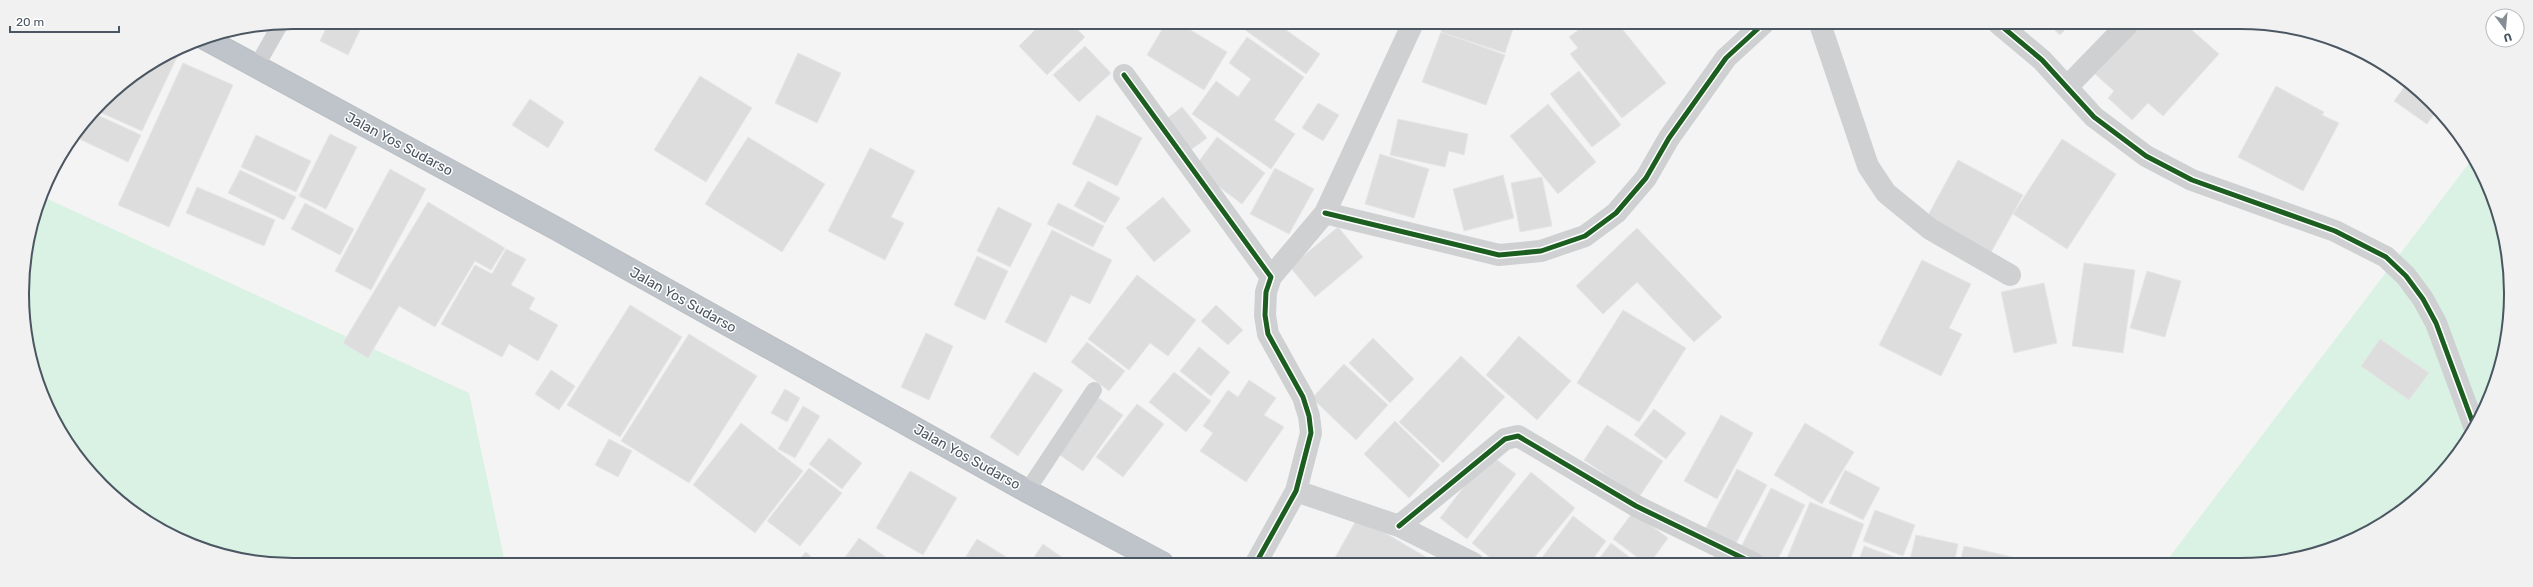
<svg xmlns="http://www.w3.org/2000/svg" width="2533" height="587" font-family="Rubik,sans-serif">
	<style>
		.green { fill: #d9f2e3 }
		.building { fill: #ddddde; stroke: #e5e6e7 }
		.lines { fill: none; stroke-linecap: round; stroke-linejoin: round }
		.highway-casing { stroke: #b9bec3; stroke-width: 24 }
		.lane { stroke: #ced0d2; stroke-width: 16 }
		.street { stroke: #ced0d2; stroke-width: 22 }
		.highway { stroke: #bec4c9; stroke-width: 22 }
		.cycleway-casing { stroke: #fff; stroke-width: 8 }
		.cycleway { stroke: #1b5e20; stroke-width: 5 }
		.labels { text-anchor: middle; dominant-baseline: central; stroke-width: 3; stroke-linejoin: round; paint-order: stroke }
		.street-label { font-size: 14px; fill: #4a5661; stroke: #fff }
		.rim { fill: none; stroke: #4a5661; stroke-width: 2 }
	</style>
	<rect width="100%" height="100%" fill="#f4f4f4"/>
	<path class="green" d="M2473 158 2483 174 2502 223 2510 276 2509 329 2483 414 2431 486 2359 537 2275 563H2165Z
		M41 196 469 393 505 563H258L206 551 158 529 115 498 78 459 36 381 24 329 23 276 31 223Z"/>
	<path class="building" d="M329 22H364L348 55 320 41Z
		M1042 23H1071L1085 37 1047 75 1019 46Z
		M1166 23H1179L1227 52 1204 90 1147 55Z
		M1248 23H1276L1320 54 1306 74 1244 29Z
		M1444 23H1515L1505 53 1441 32Z
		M1586 24H1603L1605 26 1618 24 1666 83 1622 118 1570 54 1578 48 1569 37Z
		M2048 24H2070L2060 35Z
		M2140 24H2185L2219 54 2163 116 2148 103 2132 120 2108 98 2114 91 2095 74Z
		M1441 32 1505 55 1486 105 1422 82Z
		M1247 37 1304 77 1274 120 1295 134 1271 169 1192 114 1216 81 1238 97 1251 79 1229 63Z
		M1085 46 1111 73 1079 102 1053 75Z
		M798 53 841 73 817 123 775 103Z
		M171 54 177 57 142 131 95 110 114 90Z
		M183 63 233 85 169 227 118 205Z
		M1579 71 1621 125 1592 147 1550 94Z
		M700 76 752 108 706 182 654 150Z
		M2408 82 2437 110 2427 124 2394 101Z
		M2276 86 2324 112 2322 115 2339 123 2303 191 2238 157Z
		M530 99 564 122 548 148 512 125Z
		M1318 103 1339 115 1323 141 1302 128Z
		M1548 104 1596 162 1558 194 1510 136Z
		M1182 107 1207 138 1185 154 1161 123Z
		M93 113 141 135 128 162 73 136Z
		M1097 115 1142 138 1117 186 1072 164Z
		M1398 119 1468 134 1464 155 1449 151 1445 167 1390 155Z
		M330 134 357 147 326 209 299 196Z
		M256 135 311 161 296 192 241 167Z
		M748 137 825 184 782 252 705 204Z
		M1217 137 1265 173 1242 204 1194 168Z
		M2062 139 2116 174 2067 249 2013 214Z
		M870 148 915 171 891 217 904 223 885 260 828 231Z
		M1380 154 1429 169 1414 218 1365 204Z
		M1958 160 2023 195 1989 256 1925 221Z
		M1275 168 1314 189 1289 234 1250 214Z
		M390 169 426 189 371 290 335 271Z
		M240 170 296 197 284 220 228 193Z
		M1503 175 1514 218 1464 231 1453 189Z
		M1542 177 1552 226 1520 232 1511 183Z
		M1088 181 1120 198 1105 223 1074 206Z
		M197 187 275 220 264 246 186 213Z
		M1163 197 1191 231 1154 262 1126 228Z
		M428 202 505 248 491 270 475 261 435 327 399 306 368 358 343 343Z
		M305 203 354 229 340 255 291 229Z
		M1058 203 1104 226 1093 247 1047 224Z
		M998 207 1032 224 1010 267 977 251Z
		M1338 227 1363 257 1315 297 1290 267Z
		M1637 228 1722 317 1694 342 1637 282 1603 314 1576 286Z
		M1052 230 1112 260 1090 304 1071 295 1046 343 1005 322Z
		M506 249 526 259 511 285 535 298 529 309 558 325 538 361 509 344 502 357 441 324 475 265 492 274Z
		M977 256 1008 271 985 320 954 305Z
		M1922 260 1971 284 1949 328 1962 334 1941 376 1879 345Z
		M2084 263 2135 270 2123 353 2072 346Z
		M2147 271 2181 281 2165 337 2130 328Z
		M1137 275 1196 320 1168 356 1150 343 1129 370 1088 339Z
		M2044 283 2057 343 2014 353 2001 292Z
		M630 305 682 337 620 437 567 405Z
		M1216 305 1243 330 1228 345 1201 321Z
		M1623 310 1686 348 1639 422 1577 383Z
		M926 333 953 346 929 400 901 387Z
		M689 334 757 376 689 483 621 441Z
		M1519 336 1571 381 1537 420 1486 375Z
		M1373 338 1414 379 1390 403 1349 363Z
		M2380 339 2429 373 2409 400 2361 366Z
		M1087 342 1125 371 1109 391 1071 362Z
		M1199 347 1230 372 1211 396 1180 371Z
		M1461 356 1505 397 1443 463 1399 422Z
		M1344 364 1388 405 1356 440 1312 398Z
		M551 370 575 386 559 410 535 394Z
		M1034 372 1063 390 1018 456 990 437Z
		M1174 372 1211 401 1186 432 1149 402Z
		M1249 380 1276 398 1264 415 1284 427 1246 482 1200 451 1213 433 1203 426 1228 390 1238 397Z
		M785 389 800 398 787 422 771 413Z
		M1097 397 1123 415 1083 471 1057 453Z
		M1137 404 1164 424 1123 477 1096 457Z
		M803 406 820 416 795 458 778 449Z
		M1654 409 1686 433 1666 459 1634 435Z
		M1721 415 1753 433 1717 499 1684 481Z
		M1395 421 1440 465 1409 498 1364 454Z
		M741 423 803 471 755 533 693 485Z
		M1805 423 1854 452 1822 504 1774 475Z
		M1607 425 1663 461 1639 497 1584 460Z
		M829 438 862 463 842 489 809 464Z
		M609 439 632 451 618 477 595 465Z
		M1489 454 1516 474 1467 539 1440 518Z
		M809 468 842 493 800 546 767 521Z
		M1737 469 1767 485 1735 545 1705 529Z
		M1845 470 1880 488 1863 520 1829 503Z
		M910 471 957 498 923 555 876 528Z
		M1531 472 1575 508 1530 563H1497L1472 543Z
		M1771 488 1805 505 1776 563H1768L1740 549Z
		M1810 502 1864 524 1849 563H1785Z
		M1875 510 1915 525 1903 556 1863 541Z
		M1633 512 1668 538 1650 563H1645L1613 539Z
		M1573 516 1606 541 1590 563H1538Z
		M1358 517 1431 560 1429 563H1332Z
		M1916 535 1958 544 1954 563H1909Z
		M859 538 894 563H841Z
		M977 539 1013 561 1012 563H962Z
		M1611 543 1637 563H1596Z
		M1043 544 1070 563H1030Z
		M1864 546 1903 560 1902 563H1858Z
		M1964 546 2025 560 2024 563H1960Z
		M806 552 818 563H795Z
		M1442 555 1456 563H1438Z"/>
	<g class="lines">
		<g class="highway-casing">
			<path id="highway" d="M204 38 557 229 1027 491 1162 563"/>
		</g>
		<path class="lane" d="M256 67 281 23
			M1027 491 1094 390"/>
		<path class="street" d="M1820 24 1868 166 1886 193 1930 229 2010 275
			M1999 24 2042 60 2094 117 2146 156 2192 180 2335 231 2386 257 2406 276 2423 299 2436 323 2474 426
			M1124 75 1271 277 1266 292 1265 315 1268 334 1303 397 1309 416 1311 433 1296 491 1256 563
			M2067 87 2128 24
			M1325 213 1499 255 1541 251 1585 236 1616 213 1646 178 1669 138 1726 58 1763 24
			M1271 277 1325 213 1413 23
			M1296 491 1399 526 1473 563
			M1399 526 1505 439 1518 436 1636 506 1753 563"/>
		<use href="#highway" class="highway"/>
		<g class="cycleway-casing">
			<path id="cycleway" d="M1999 24 2042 60 2094 117 2146 156 2192 180 2335 231 2386 257 2406 276 2423 299 2436 323 2474 426
				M1124 75 1271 277 1266 292 1265 315 1268 334 1303 397 1309 416 1311 433 1296 491 1256 563
				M1325 213 1499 255 1541 251 1585 236 1616 213 1646 178 1669 138 1726 58 1763 24
				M1399 526 1505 439 1518 436 1636 506 1753 563"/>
		</g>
		<use href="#cycleway" class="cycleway"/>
	</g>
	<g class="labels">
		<g class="street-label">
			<text transform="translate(399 144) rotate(28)">Jalan Yos Sudarso</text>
			<text transform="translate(683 300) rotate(29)">Jalan Yos Sudarso</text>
			<text transform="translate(967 457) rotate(29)">Jalan Yos Sudarso</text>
		</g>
	</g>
	<path d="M0 0H2533V587H0ZM293 29H2240A264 264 0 0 1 2504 293V294A264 264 0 0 1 2240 558H293A264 264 0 0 1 29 294V293A264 264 0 0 1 293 29Z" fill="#f1f1f2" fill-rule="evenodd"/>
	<path class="rim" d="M293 29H2240A264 264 0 0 1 2504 293V294A264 264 0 0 1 2240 558H293A264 264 0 0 1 29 294V293A264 264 0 0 1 293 29Z"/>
	<g transform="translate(2505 28) rotate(164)"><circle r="19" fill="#ffffff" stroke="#b7bbc0"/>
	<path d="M0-3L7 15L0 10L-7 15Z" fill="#868d94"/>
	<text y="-6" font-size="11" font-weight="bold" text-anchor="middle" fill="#4a5661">U</text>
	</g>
	<path d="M10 26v6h109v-6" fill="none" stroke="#4a5661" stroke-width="2"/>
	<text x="16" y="26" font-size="12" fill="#4a5661" stroke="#ffffff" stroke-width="3" paint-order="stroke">20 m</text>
</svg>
